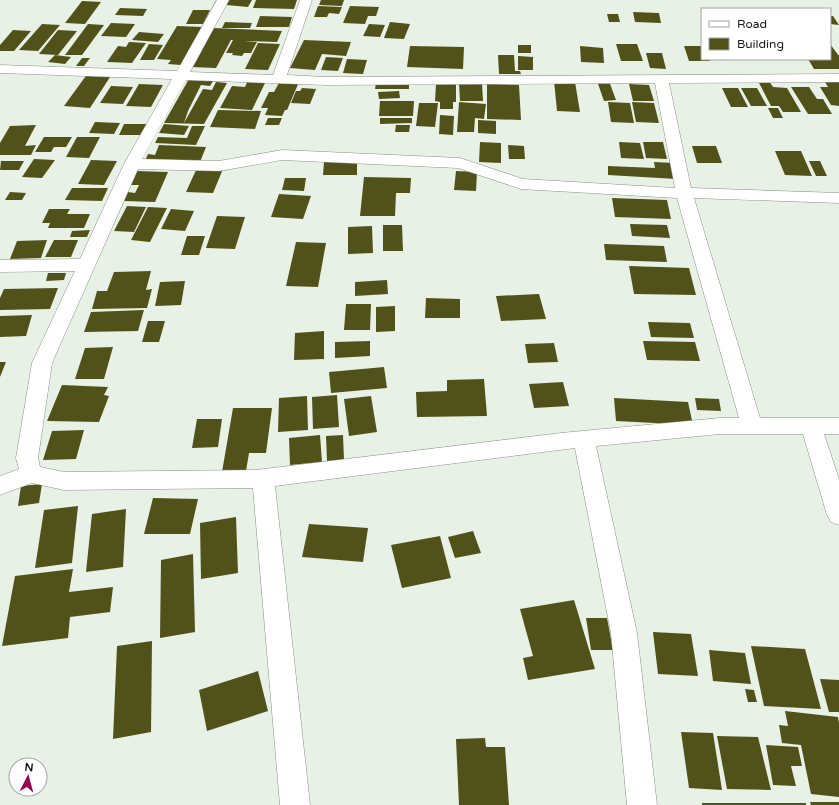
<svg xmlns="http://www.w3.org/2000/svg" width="839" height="805" font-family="'Varela Round',sans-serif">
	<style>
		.building { fill: #515219 }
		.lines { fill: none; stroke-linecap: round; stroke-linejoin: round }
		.minor-casing { stroke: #889085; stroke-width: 1 }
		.minor { fill: #fff; fill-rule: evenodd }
	</style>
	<rect width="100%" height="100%" fill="#e8f1e5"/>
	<path class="building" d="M229 0H252L248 7 226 5Z
		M256 0H297L294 9 253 8Z
		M321 0H344L342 6 319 5Z
		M82 1 101 2 85 24 65 23Z
		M318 6 342 7 339 14 329 13 327 17H314Z
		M350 6 379 7 376 16H368L365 24 343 23Z
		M120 8 147 9 143 16 115 15Z
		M193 10H210L203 24H186Z
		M633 12 659 13 661 23 635 22Z
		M607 14H618L620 22H609Z
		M260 16 292 17 289 27H256Z
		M830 16H833L839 25 830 24Z
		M225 22 252 23 250 28H222Z
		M390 22 410 24 404 39 384 38Z
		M111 23 135 24 126 37 101 36Z
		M42 24 60 25 38 51 19 50Z
		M88 24 104 25 82 55H65Z
		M369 24 385 25 380 37 363 36Z
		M177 26 203 27 181 65 168 64 171 60 157 59Z
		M213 28 282 31 277 42 244 41 257 42 251 53H244L242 56 232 55 233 53H226L233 40H231L216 68 191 67Z
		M13 30 31 31 14 51H0V45Z
		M58 30 77 31 58 55 39 54Z
		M139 32 164 34 158 42 132 40Z
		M304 40 351 42 346 56 322 54 315 70 290 68Z
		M129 42 146 43 132 63 107 62 118 46 126 47Z
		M258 43 280 44 268 70 245 69Z
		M149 44 163 45 154 60H140Z
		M616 44H637L643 61H621Z
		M830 44 839 56V69H814L808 59H830Z
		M518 45H531V53H518Z
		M410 46 464 47 463 69 407 67Z
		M580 46 603 48 604 63 581 62Z
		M684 46H702V59H709L710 61H689Z
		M646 53H662L666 69 650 68Z
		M55 55 71 57 65 64 48 62Z
		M498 55H514L515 71H520L521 74H499Z
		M518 56 533 57V70H518Z
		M326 57 343 58 338 71 321 70Z
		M82 58H90L84 66H76Z
		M347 59 367 60 363 74 343 73Z
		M88 73 112 74 90 108 64 106Z
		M189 79 213 81 210 86 201 85 188 111 184 123 203 89 212 90 216 82 227 83 204 124 164 123Z
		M248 80 266 81 252 110 220 108 232 86 245 87Z
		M280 81 299 82 287 110H285L282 116 265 115 268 108H261L269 92H274Z
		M554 81 575 82 580 112 557 111Z
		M597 81H609L616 100 604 101Z
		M758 81H769L773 87 787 88 801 112H783L779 106H771Z
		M825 82H839V106L831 105 820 87H828Z
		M376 83 409 84V89H375Z
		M459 83H482L483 101H460Z
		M139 84 163 85 151 107 126 106Z
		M436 84H456V102H453V109H440V102L435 101Z
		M487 84 519 85 521 120 487 119Z
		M629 84 649 85 654 101H633Z
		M111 86 133 87 123 104 100 103Z
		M791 87H809L817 99H823L832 114H808Z
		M302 88 316 89 310 104 291 103 296 91H300Z
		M722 88H738L748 107H731Z
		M741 88H757L767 106H751Z
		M399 91 400 98 379 99 378 92Z
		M380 101H414L413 116H379Z
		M459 102 486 104 484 119 475 118 474 132H457Z
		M608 102 630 103 634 123 611 122Z
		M632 102 654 103 659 123 636 122Z
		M419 103H438L435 127 416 126Z
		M768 108H778L783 118H773Z
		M218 110 261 111 255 129 210 127Z
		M440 115 454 116 453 135 439 134Z
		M268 118H282L279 125H265Z
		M380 118H412V123L380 124Z
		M478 120 496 121V134L478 133Z
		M95 122 120 123 114 134 89 133Z
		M124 124H148L143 135H119Z
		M164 124 189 126 184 135 159 133Z
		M36 125 25 146 36 145 31 155H0V143L10 126Z
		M396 125H410L409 132H395Z
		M192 126H205L196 145 155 143 158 137 187 138Z
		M44 137H72L66 147H54L51 152H35Z
		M77 137H100L89 158 66 157Z
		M480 142 501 143V163L479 162Z
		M619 142 640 143 644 159 621 158Z
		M643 142H663L667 159 646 158Z
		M159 145 206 147 200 162 145 161 148 154 155 155Z
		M508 145 524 146 525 159H509Z
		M692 146H716L722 163H697Z
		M775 151H801L812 176 785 175Z
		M34 159 55 160 42 178 22 177Z
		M91 160 117 161 104 185 78 184Z
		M1 161H24L19 170H0Z
		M357 161V175H323L324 162Z
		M809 161H820L827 176H816Z
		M654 162 674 163 677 179 608 175V166L655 168Z
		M197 168 223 169 213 193 186 192Z
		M137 171 168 172 155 202 124 201 128 192 135 193 139 185H130Z
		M456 171 477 172 476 191 454 190Z
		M364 177 411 178 410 193H396L395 216H360Z
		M285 178H306L304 191 282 190Z
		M72 188H108L102 201 65 200Z
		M10 192 26 193 22 200H5Z
		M279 194 311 196 303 219 271 217Z
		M612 198 667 200 671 219 615 217Z
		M127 206 146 207 134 232 114 231Z
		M148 207 167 208 150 242 131 240Z
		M49 209H70L67 214H90L84 228H48L50 223H42Z
		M171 209 194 211 185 231 161 229Z
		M217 216 245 217 235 249 206 248Z
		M630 224 667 225 670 238 632 236Z
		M383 225H402L403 251H383Z
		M372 226 373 253 348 254V227Z
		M90 230 87 237H70L72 231Z
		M187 236H205L199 255H181Z
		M47 240 41 258 10 259 17 241Z
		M54 240H78L71 257H45Z
		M296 242 326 243 318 287 286 286Z
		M604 244 664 246 667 262 606 260Z
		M629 266 689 268 696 295 634 294Z
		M151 271 146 290 152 289 147 308 92 309 97 291H107L114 272Z
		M48 273H66L64 280 46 281Z
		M387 280 388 294 355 296V282Z
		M185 281 181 305 155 306 160 282Z
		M58 288 50 309 0 310V298L4 289Z
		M539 294 546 319 501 321 496 296Z
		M426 298 460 299V318H425Z
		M346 304H371L370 330H344Z
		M395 306V331L376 332V307Z
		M144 310 138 331 84 332 91 312Z
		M32 315 26 336 0 337V316Z
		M148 321H165L159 342H142Z
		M648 322 690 323 694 338 651 337Z
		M324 331V359L294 360 295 333Z
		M370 341V356L335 358V342Z
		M643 341 695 342 700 361 647 360Z
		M554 343 558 362 528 363 525 344Z
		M113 347 104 379H75L85 348Z
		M0 362H6L0 377Z
		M384 367 387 388 331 393 329 372Z
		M484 379 487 416 417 417 416 392 447 391V380Z
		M563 382 569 406 534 408 529 384Z
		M62 385 108 387 104 395 109 396 99 422 47 421Z
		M337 395 339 427 313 429 312 397Z
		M307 396 308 430 278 432 279 398Z
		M371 396 377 432 349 436 344 399Z
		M614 398 688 402 693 425 616 421Z
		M695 398 719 399 721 411 697 410Z
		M233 408H272L266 453H249L246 471 222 472Z
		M197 419H222L218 447 192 448Z
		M84 430 76 459 43 460 52 431Z
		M320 435 322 462 290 465 289 438Z
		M343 435 344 460 327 461 326 436Z
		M42 484 39 503 18 506 21 486Z
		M153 498 198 499 190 534H144Z
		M78 506 72 563 35 568 44 510Z
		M126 509 123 567 86 572 92 514Z
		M236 517 238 573 201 579 200 523Z
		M309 524 368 528 363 562 302 557Z
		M473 531 481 553 455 558 448 537Z
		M440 536 451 578 402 588 391 545Z
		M193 554 195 632 160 638 161 560Z
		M73 569 69 592 113 587 110 612 70 617 68 638 2 646 15 576Z
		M574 600 595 669 528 680 523 658 533 656 520 609Z
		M586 618H607L613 650H591Z
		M653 632 691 634 698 676 658 674Z
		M152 641 151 732 113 739 117 646Z
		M751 646 805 649 821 709 764 706Z
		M709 650 745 653 751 684 713 681Z
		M258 671 268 711 207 731 199 690Z
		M820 679 839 680V712H829Z
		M745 689 754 690 757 702H748Z
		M785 711 838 717 839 723V797L811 794 801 745 782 743 779 725 788 726Z
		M681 732 713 733 722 790 689 788Z
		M717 736 758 737 771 790 727 789Z
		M485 738 486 747H505L509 805H459L456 739Z
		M766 745 798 747 802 766H791L796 786 773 785Z
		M810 802H839V805H811Z
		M702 803H806V805H702Z"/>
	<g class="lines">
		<g class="minor-casing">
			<path id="minor" d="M217 0H229L190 72 273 75 300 0H312L287 75 326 77 839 74V82L669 83 691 188 839 193V203L694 198 760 418H839V434H824L839 479V525L831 522 827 515 803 434H720L596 446 637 633 657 805H627L611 633 575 448 275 486 310 805H280L253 488 64 490 32 483 0 495V476L19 469 16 458 32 363 75 271 0 272V260L80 259 124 164 172 79 0 73V65L177 71ZM186 80 326 85 655 83 675 188 523 179 460 158 282 150 219 161 142 159ZM282 160 458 168 521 189 677 198 739 418H720L561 433 256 470 64 472 40 467 38 458 52 363 138 169 219 171Z"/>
		</g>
		<use href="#minor" class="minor"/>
	</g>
	<rect x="701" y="8" width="130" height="52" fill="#ffffff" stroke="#a1a3a1"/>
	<rect x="709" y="21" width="20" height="6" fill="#ffffff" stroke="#a1a3a1"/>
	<text x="737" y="28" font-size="12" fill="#151814">Road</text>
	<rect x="709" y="38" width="20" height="12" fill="#515219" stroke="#a1a3a1"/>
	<text x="737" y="48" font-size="12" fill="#151814">Building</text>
	<g transform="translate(28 777) rotate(6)"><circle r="19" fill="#ffffff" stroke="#a1a3a1"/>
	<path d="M0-3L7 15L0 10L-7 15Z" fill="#9b0653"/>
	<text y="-6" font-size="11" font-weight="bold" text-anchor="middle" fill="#151814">N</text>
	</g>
</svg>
